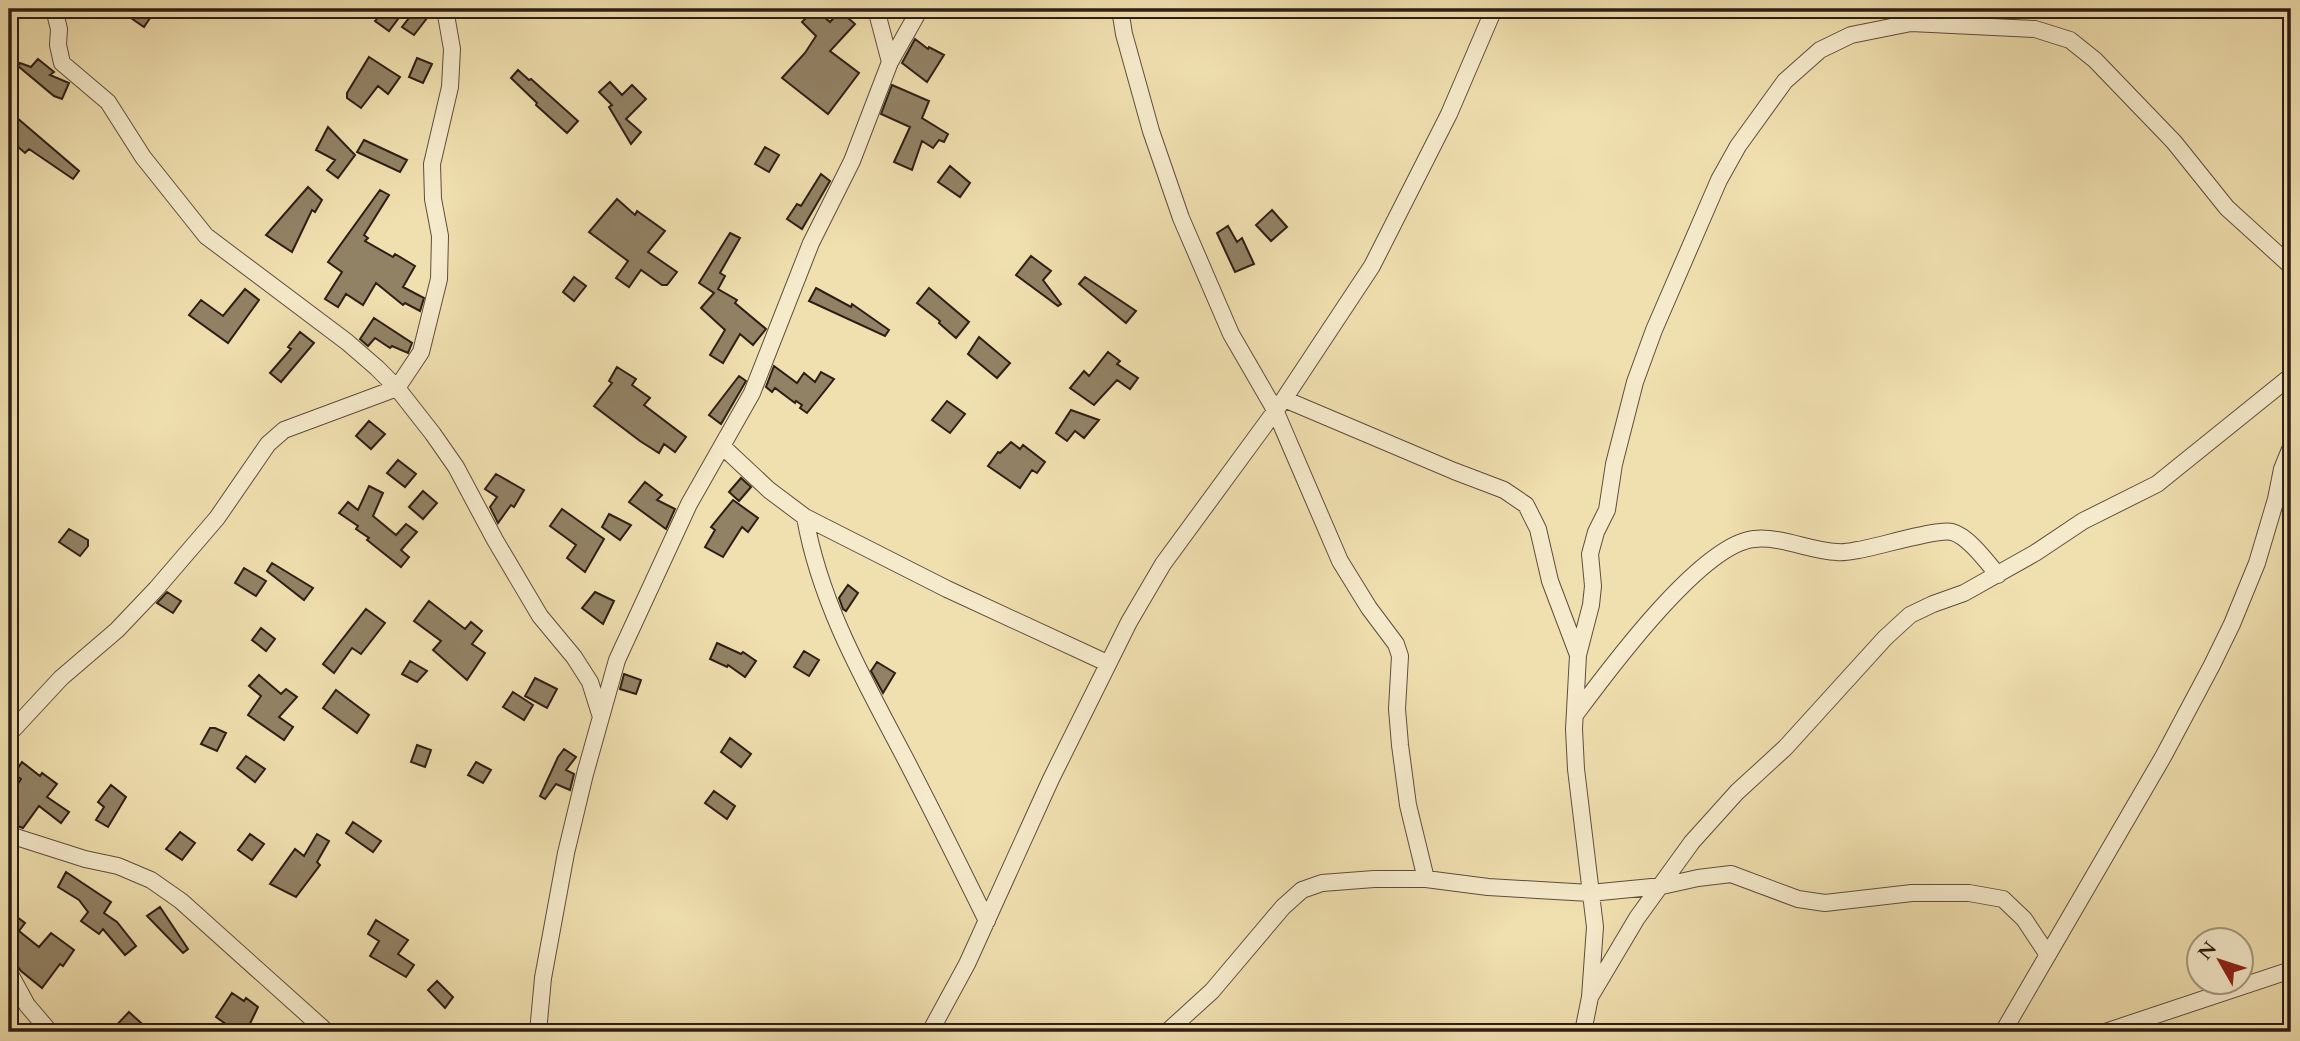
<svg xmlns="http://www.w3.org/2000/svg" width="2300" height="1041" font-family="Cardo,serif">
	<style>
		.building { fill: #928265; stroke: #2d1e14; stroke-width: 2 }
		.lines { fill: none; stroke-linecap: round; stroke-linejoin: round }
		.minor-casing { stroke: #5e4e3b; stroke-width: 18 }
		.minor { stroke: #f5eacb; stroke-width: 16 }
	</style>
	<rect width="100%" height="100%" fill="#f0dfaf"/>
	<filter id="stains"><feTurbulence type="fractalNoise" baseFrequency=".00286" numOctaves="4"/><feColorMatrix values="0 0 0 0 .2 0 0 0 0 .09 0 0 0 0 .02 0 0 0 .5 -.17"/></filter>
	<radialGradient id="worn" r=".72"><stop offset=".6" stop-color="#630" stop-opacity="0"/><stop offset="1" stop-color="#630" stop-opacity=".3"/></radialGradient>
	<path class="building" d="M138 9H156L144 27 131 18Z
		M385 9H393L401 15 389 31 375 21Z
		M416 9H434L414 35 402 27Z
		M815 9 830 22 840 11 855 24 830 51 859 73 828 114 782 78 805 53 816 36 802 22Z
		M915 39 928 49 929 47 944 55 927 82 902 63Z
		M369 57 400 77 388 94 378 86 361 108 347 98V93Z
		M417 58 432 64 423 83 409 77Z
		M38 59 54 72 50 75 69 83 62 99 54 96 18 66 20 63 31 67Z
		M518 70 529 80 531 79 578 121 567 133 536 105 537 103 511 78Z
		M610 82 622 95 632 85 646 99 626 119 641 132 631 144 609 107 612 105 599 92Z
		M892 85 929 101 922 118 948 134 944 142 939 140 933 148 922 141 912 170 894 162 910 127 881 114Z
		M9 111 79 171 73 179 29 149 25 153 9 139Z
		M328 127 355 155 338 178 327 170 335 160 316 150Z
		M364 140 407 160 400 172 357 152Z
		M765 147 779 155 769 172 755 164Z
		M950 166 970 183 960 197 938 182Z
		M821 174 830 181 802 229 787 219 797 204 801 206Z
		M308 187 322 200 315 212 312 210 292 252 266 235Z
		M380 190 389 195 364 235 368 238 365 241 393 257 395 254 415 266 403 287 424 298 420 311 405 303 403 305 376 283 363 305 346 294 338 307 325 299 342 272 328 262Z
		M617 199 635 215 637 211 665 231 648 252 677 272 667 285H662L641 270 629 287 616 278 628 261 589 232Z
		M1272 210 1287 227 1271 241 1256 225Z
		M1228 226 1237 242 1242 238 1254 264 1235 272 1217 233Z
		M730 233 740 238 720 273 725 276 718 289 737 300 735 303 766 329 753 345 740 334 723 363 710 355 725 330 701 308 714 293 699 283Z
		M1031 256 1051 271 1043 280 1061 304 1058 306 1016 275Z
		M574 277 586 286 574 301 563 292Z
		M1085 277 1136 311 1126 323 1079 284Z
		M816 288 851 307 852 304 872 318 889 330 885 336 809 301Z
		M929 288 969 322 956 338 939 323 940 321 917 303Z
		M245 289 259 300 228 343 189 315 201 300 223 316Z
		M374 318 412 343 408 353 392 346 390 348 375 338 368 346 360 339Z
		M300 332 314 343 281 382 270 373 291 349 288 347Z
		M979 337 1010 363 997 378 968 354Z
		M1108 352 1120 361 1117 364 1138 378 1130 389 1117 380 1094 405 1070 388 1084 371 1089 376Z
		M774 366 797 383 804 373 815 382 821 372 834 379 807 413 800 408 802 405 796 401 795 403 775 388 772 392 766 387Z
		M617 367 636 379 632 385 650 398 644 405 686 437 675 452 664 444 659 453 640 441 594 406 612 383 609 381Z
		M739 376 746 381 721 424 709 415Z
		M947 401 965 414 950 433 932 420Z
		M1071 410 1099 420 1084 438 1075 431 1067 441 1056 433Z
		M369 421 385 434 371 449 356 436Z
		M1011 442 1020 449 1023 445 1045 462 1037 473 1032 470 1020 488 988 466 998 452 1000 453Z
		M398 460 416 474 405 487 387 473Z
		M496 474 524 490 514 507 511 505 498 523 490 507 497 497 485 489Z
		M741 478 751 487 739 501 729 492Z
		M645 482 662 495 657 500 675 509 666 529 629 502Z
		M369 486 383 493 373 516 396 535 406 524 417 532 401 550 409 557 401 567 367 540 369 538 356 529 358 526 339 513 348 502 358 510Z
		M423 491 437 503 423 519 409 507Z
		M733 500 758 518 748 532 742 527 723 557 705 547 715 530 711 527Z
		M562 509 604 539 585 572 567 558 576 545 550 526Z
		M609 514 631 525 620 540 602 527Z
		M69 529 88 540V546L80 556 59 542Z
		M272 563 313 588 304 600 267 571Z
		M244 568 266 581 256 596 235 583Z
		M848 585 858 593 846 611 843 609 839 598Z
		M167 592 181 601 173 613 157 603Z
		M595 592 614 601 603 624 582 608Z
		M429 601 465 629 471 622 482 631 472 644 485 653 467 680 433 650 441 641 414 621Z
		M366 609 385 623 361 654 352 648 334 673 323 664Z
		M261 628 275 639 266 651 252 640Z
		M717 643 741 654 743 652 756 661 745 677 728 665 727 667 710 659Z
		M804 651 819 660 809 676 794 667Z
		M410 661 427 671 417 682 402 674Z
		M877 662 895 673 883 693 871 671Z
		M624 674 641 680 636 694 620 689Z
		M259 675 281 694 286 689 297 697 279 717 293 727 284 740 248 715 261 696 249 686Z
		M535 678 557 689 547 708 525 696Z
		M336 690 369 715 357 733 323 708Z
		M513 692 533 705 524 720 503 707Z
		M210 728H215L226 733 217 751 201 744Z
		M730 738 751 754 741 767 721 752Z
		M417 745 431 750 425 767 411 762Z
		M564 749 576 757 566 770 574 774 570 790 556 784 545 799 540 796 558 757Z
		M246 756 265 769 255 782 237 768Z
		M22 762 40 776 42 773 57 784 47 797 69 812 61 823 39 806 23 828 9 823V798L21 779 14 774Z
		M476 762 491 770 483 783 468 775Z
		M111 785 126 797 108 827 96 820 104 807 98 802Z
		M714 791 735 806 727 819 705 803Z
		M353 822 381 841 373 852 346 833Z
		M180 832 195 843 182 860 166 849Z
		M250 834 264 844 252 860 238 850Z
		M317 834 329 841 317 862 320 865 296 897 270 884 295 849 304 856Z
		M66 872 111 902 104 913 117 922 136 946 125 955 103 929 99 934 81 921 88 912 79 900 58 887Z
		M160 907 188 949 183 953 147 916Z
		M9 911 25 923 19 931 39 947 51 933 74 950 63 966 60 964 42 988 21 971 15 963 9 962Z
		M376 920 408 940 398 954 414 965 406 977 370 956 379 941 368 934Z
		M437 981 453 997 445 1008 428 990Z
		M232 993 244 1001 246 998 258 1007 246 1032H237L216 1017Z
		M129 1012 151 1032H110Z"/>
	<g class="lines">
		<g class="minor-casing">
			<path id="minor" d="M54 9 59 29 58 45 62 63 108 102 143 157 206 236 347 342 377 368 397 388 433 434 456 467 495 540 540 616 574 657 590 682 601 717
				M876 9 890 62
				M1120 9 1124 34 1151 131 1181 218 1231 334 1275 410 1340 561 1369 608 1396 644 1400 656 1397 709 1400 745 1408 805 1426 879
				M1284 399 1454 471 1504 490 1526 505 1538 529 1550 581 1578 655 1574 729 1576 769 1595 927 1590 997 1583 1032
				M722 446 769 490 805 517 947 589 1107 663
				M805 517C820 604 865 682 905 758 933 812 960 866 987 921
				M1578 655 1591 605 1593 586 1590 554 1596 532 1607 510 1614 464 1635 382 1654 330 1719 180 1738 146 1785 81 1820 50 1851 35 1911 23 2035 29 2070 40 2095 60 2174 142 2227 208 2291 266
				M1575 715C1607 672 1701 544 1754 539 1782 536 1810 551 1837 552 1844 553 1852 551 1858 550 1878 547 1938 528 1952 532 1968 536 1987 562 1998 575
				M9 734 61 678 117 630 156 589 217 518 268 444 284 430 397 388 421 352 439 279 440 236 433 199 432 164 450 87 452 49 445 9
				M9 833 16 837 85 859 118 866 151 880 181 901 327 1032
				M9 972 27 1005 50 1032
				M1590 997 1637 918 1692 842 1737 792 1785 748 1885 638 1910 615 1933 604 1964 593 2035 553 2083 521 2157 484 2291 376
				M538 1032 543 978 566 853 585 774 617 660 689 504 752 393 811 243 852 161 890 62 920 9
				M930 1032 967 964 1051 779 1129 622 1163 564 1284 399 1372 266 1449 114 1494 9
				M1167 1032 1212 991 1283 907 1302 890 1322 883 1374 879H1426L1488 887 1590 893 1662 886 1698 878 1731 874 1798 899 1825 903 1912 893H1969L2003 899 2024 919 2048 955
				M2003 1032 2163 757 2212 665 2232 624 2257 563 2276 499 2282 469 2291 447
				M2105 1032 2291 970"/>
		</g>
		<use href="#minor" class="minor"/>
	</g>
	<rect width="2300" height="1041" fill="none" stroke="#f0dfaf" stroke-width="35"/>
	<rect x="10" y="10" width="2279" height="1020" fill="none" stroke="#2d1e14" stroke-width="3.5"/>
	<rect x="18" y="18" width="2265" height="1006" fill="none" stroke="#2d1e14" stroke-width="2"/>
	<g transform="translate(2220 961) rotate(309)"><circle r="33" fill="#f5eacb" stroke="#a59882" stroke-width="2"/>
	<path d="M0-5L12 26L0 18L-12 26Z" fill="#8f2418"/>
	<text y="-10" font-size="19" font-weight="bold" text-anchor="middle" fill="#2d1e14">N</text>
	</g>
	<rect width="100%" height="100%" filter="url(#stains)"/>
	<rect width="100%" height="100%" fill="url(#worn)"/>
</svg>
